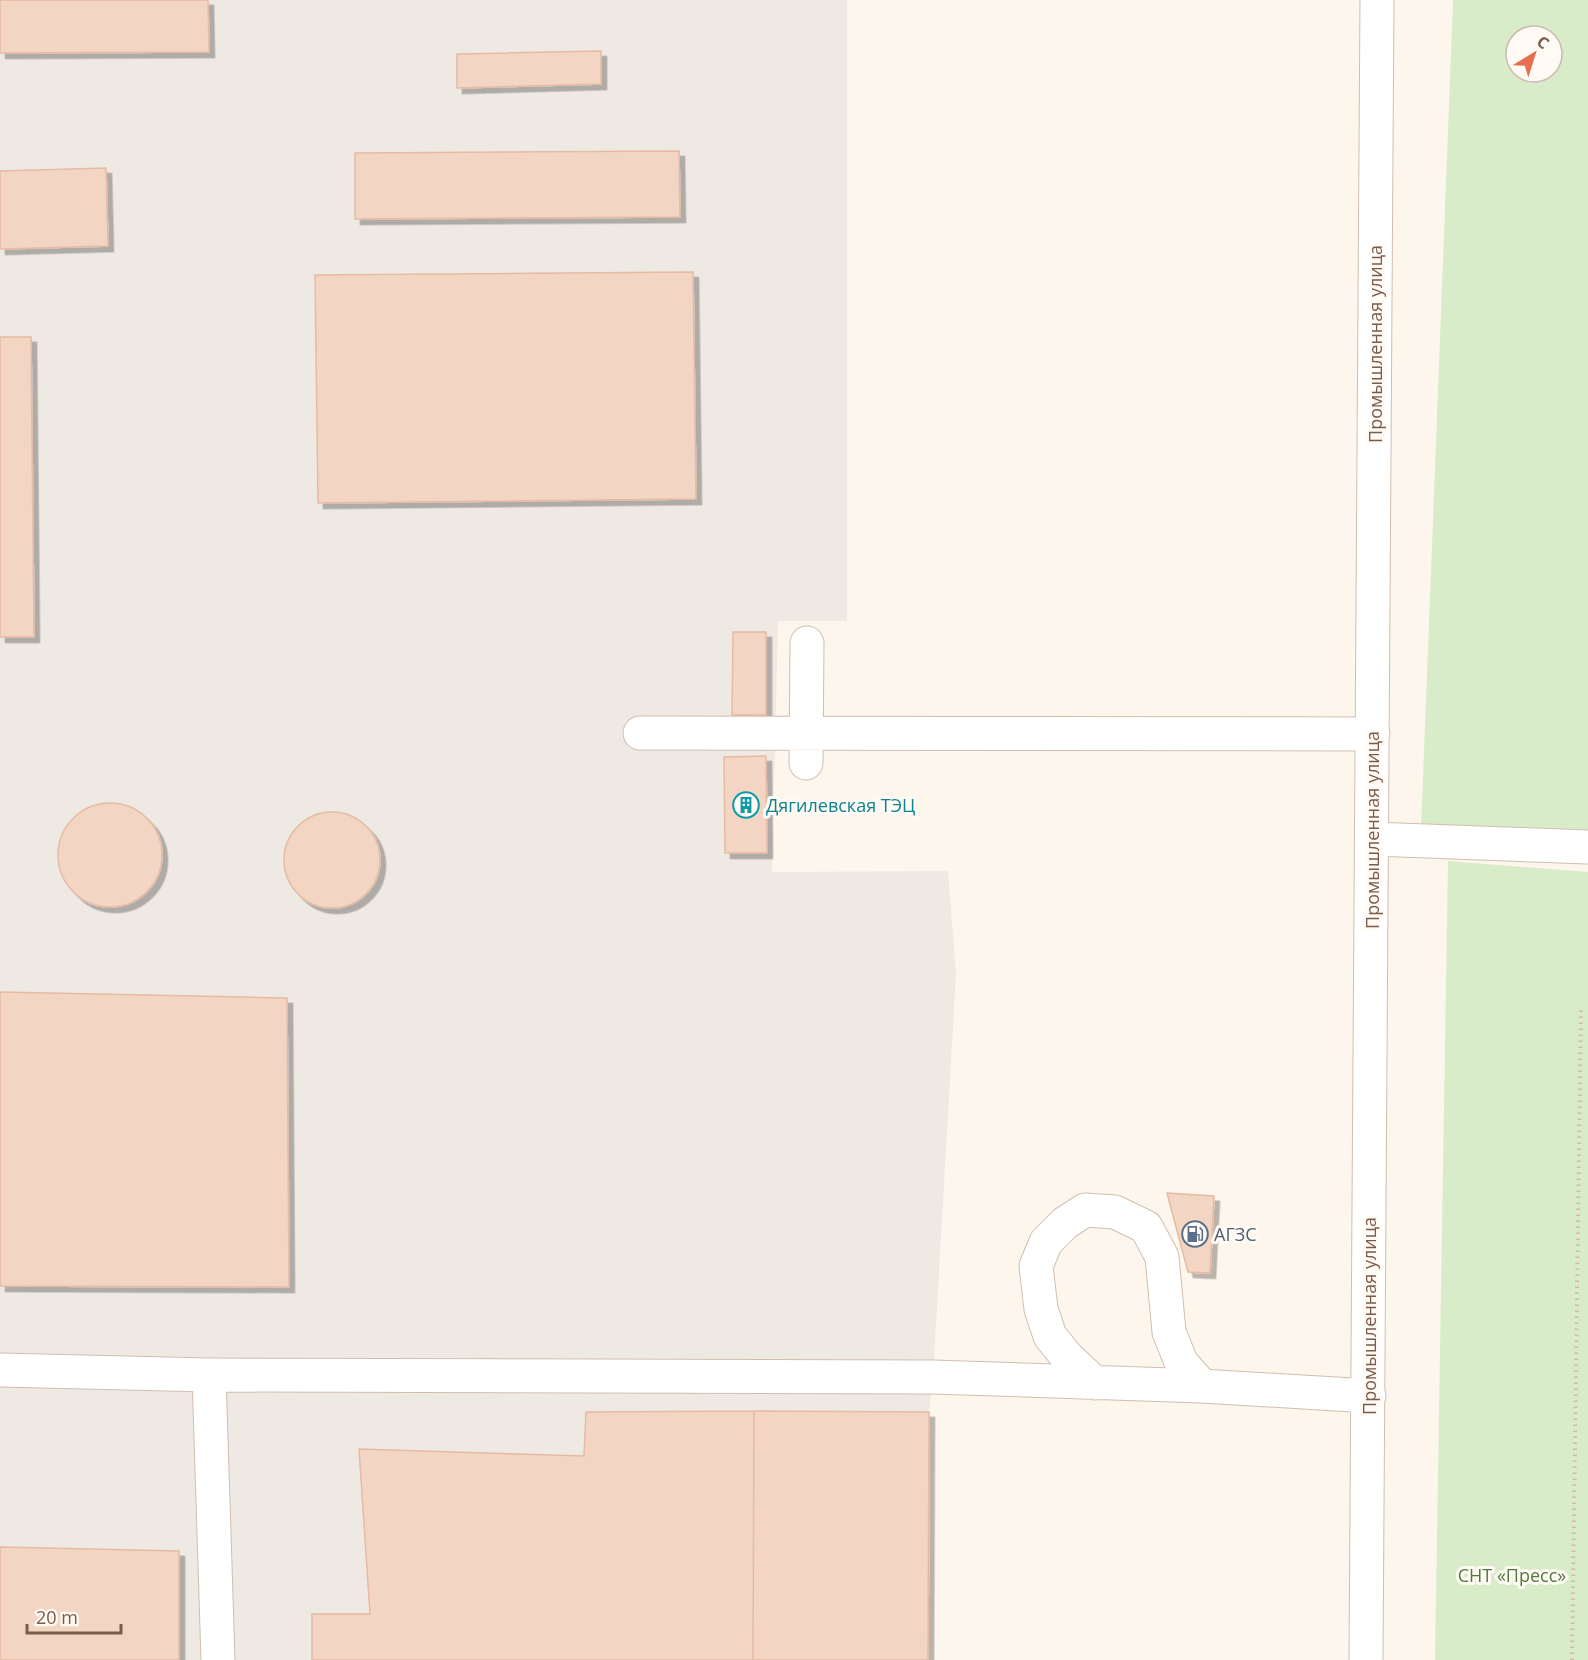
<svg xmlns="http://www.w3.org/2000/svg" width="1588" height="1660" font-family="'Open Sans',sans-serif">
	<style>
		.industrial { fill: #efe9e4 }
		.green { fill: #d8ecc9; fill-rule: evenodd }
		.building { fill: #f3d5c3; stroke: #e6bba3; stroke-width: 1.5; filter: url(#shadow) }
		.lines { fill: none; stroke-linecap: round; stroke-linejoin: round }
		.minor-casing { stroke: #d1beb0; stroke-width: 35 }
		.path { stroke: #d9b8a5; stroke-width: 4; stroke-dasharray: 1.5 4.5; stroke-linecap: butt }
		.minor { stroke: #fff; stroke-width: 33 }
		.labels { text-anchor: middle; dominant-baseline: central; stroke-width: 6; stroke-linejoin: round; paint-order: stroke }
		.street-label { font-size: 18px; fill: #7a5c4d; stroke: #fffaf3 }
		.culture-label { font-size: 18px; fill: #0d838f; stroke: #fffaf3; text-anchor: start }
		.service-label { font-size: 18px; fill: #4e5e75; stroke: #fffaf3; text-anchor: start }
		.park-label { font-size: 18px; fill: #537a41; stroke: #fffaf3 }
	</style>
	<defs>
		<filter id="shadow"><feDropShadow dx="5.5" dy="5.5" stdDeviation="0" flood-color="#0004"/></filter>
	</defs>
	<rect width="100%" height="100%" fill="#fdf6ec"/>
	<path class="industrial" d="M0 0H847V621H778L772 872 948 871 956 974 933 1377 929 1412 926 1660H0Z"/>
	<path class="green" d="M1453 0H1588V849L1421 830ZM1516 36H1552V72H1516Z
		M1448 861 1588 872V1660H1435Z"/>
	<path class="building" d="M0 0H208L209 52 0 53Z
		M601 51V84L457 88V54Z
		M679 151 680 217 355 219V153Z
		M106 168 108 246 0 249V171Z
		M693 272 696 499 318 503 315 275Z
		M0 337H31L34 637H0Z
		M733 632H766V715H732Z
		M766 756 767 853H725L724 757Z
		M58 855a52 52 0 1 1 104 0a52 52 0 1 1-104 0Z
		M284 860a48 48 0 1 1 96 0a48 48 0 1 1-96 0Z
		M0 992 287 998 289 1287 0 1286Z
		M1167 1193 1214 1196 1210 1273 1188 1272Z
		M754 1411 929 1412 928 1660H753Z
		M754 1411 753 1660H312V1614H370L359 1449 584 1456 586 1412Z
		M0 1547 179 1551V1660H0Z"/>
	<g class="lines">
		<g class="minor-casing">
			<path id="minor" d="M640 733 1373 734
				M806 763 807 643
				M1373 839 1588 847
				M0 1370 209 1375 933 1377 1202 1386 1369 1396
				M209 1375 218 1660
				M1095 1383 1067 1357 1050 1336 1041 1309 1036 1266 1046 1242 1065 1223 1085 1210 1115 1212 1146 1227 1162 1257 1169 1332 1181 1362 1202 1386
				M1366 1660 1377 0"/>
		</g>
		<path class="path" d="M1572 1660 1581 1007"/>
		<use href="#minor" class="minor"/>
	</g>
	<defs>
		<g id="building-ring" transform="scale(1.35)"><circle r="9.5" fill="#fffaf3" stroke="#0f9aa8" stroke-width="1.5"/><path d="M-4-6H4V6H1V3H-1V6H-4ZM-2.5-4.3h1.7v1.8h-1.7ZM.8-4.3h1.7v1.8H.8ZM-2.5-1h1.7V.8h-1.7ZM.8-1h1.7V.8H.8Z" fill="#0f9aa8"/></g>
		<g id="fuel-ring" transform="scale(1.35)"><circle r="9.5" fill="#fffaf3" stroke="#5c6f8a" stroke-width="1.5"/><path d="M-5.5-6h7V0h2V4h1.3V-2.5L3-4.5l.8-.8L6-3V5H2.5V1h-1V6h-7ZM-4.2-4.7v3.2H.2V-4.7Z" fill="#5c6f8a"/></g>
	</defs>
	<g fill-rule="evenodd">
		<use href="#building-ring" x="746" y="805"/>
		<use href="#fuel-ring" x="1195" y="1234"/>
	</g>
	<g class="labels">
		<g class="street-label">
			<text transform="translate(1375 344) rotate(-90)">Промышленная улица</text>
			<text transform="translate(1372 830) rotate(-90)">Промышленная улица</text>
			<text transform="translate(1369 1316) rotate(-90)">Промышленная улица</text>
		</g>
		<g class="culture-label">
			<text x="766" y="805">Дягилевская ТЭЦ</text>
		</g>
		<g class="service-label">
			<text x="1214" y="1234">АГЗС</text>
		</g>
		<g class="park-label">
			<text x="1512" y="1575">СНТ «Пресс»</text>
		</g>
	</g>
	<g transform="translate(1534 54) rotate(38)"><circle r="28" fill="#fffaf3" stroke="#cabbb1" stroke-width="1.5"/>
	<path d="M0-4.5L10 22L0 15L-10 22Z" fill="#e76f51"/>
	<text y="-9" font-size="16" font-weight="bold" text-anchor="middle" fill="#7a5c4d">С</text>
	</g>
	<path d="M27 1624v9h94v-9" fill="none" stroke="#7a5c4d" stroke-width="3"/>
	<text x="36" y="1624" font-size="18" fill="#7a5c4d" stroke="#fffaf3" stroke-width="4.5" paint-order="stroke">20 m</text>
</svg>
